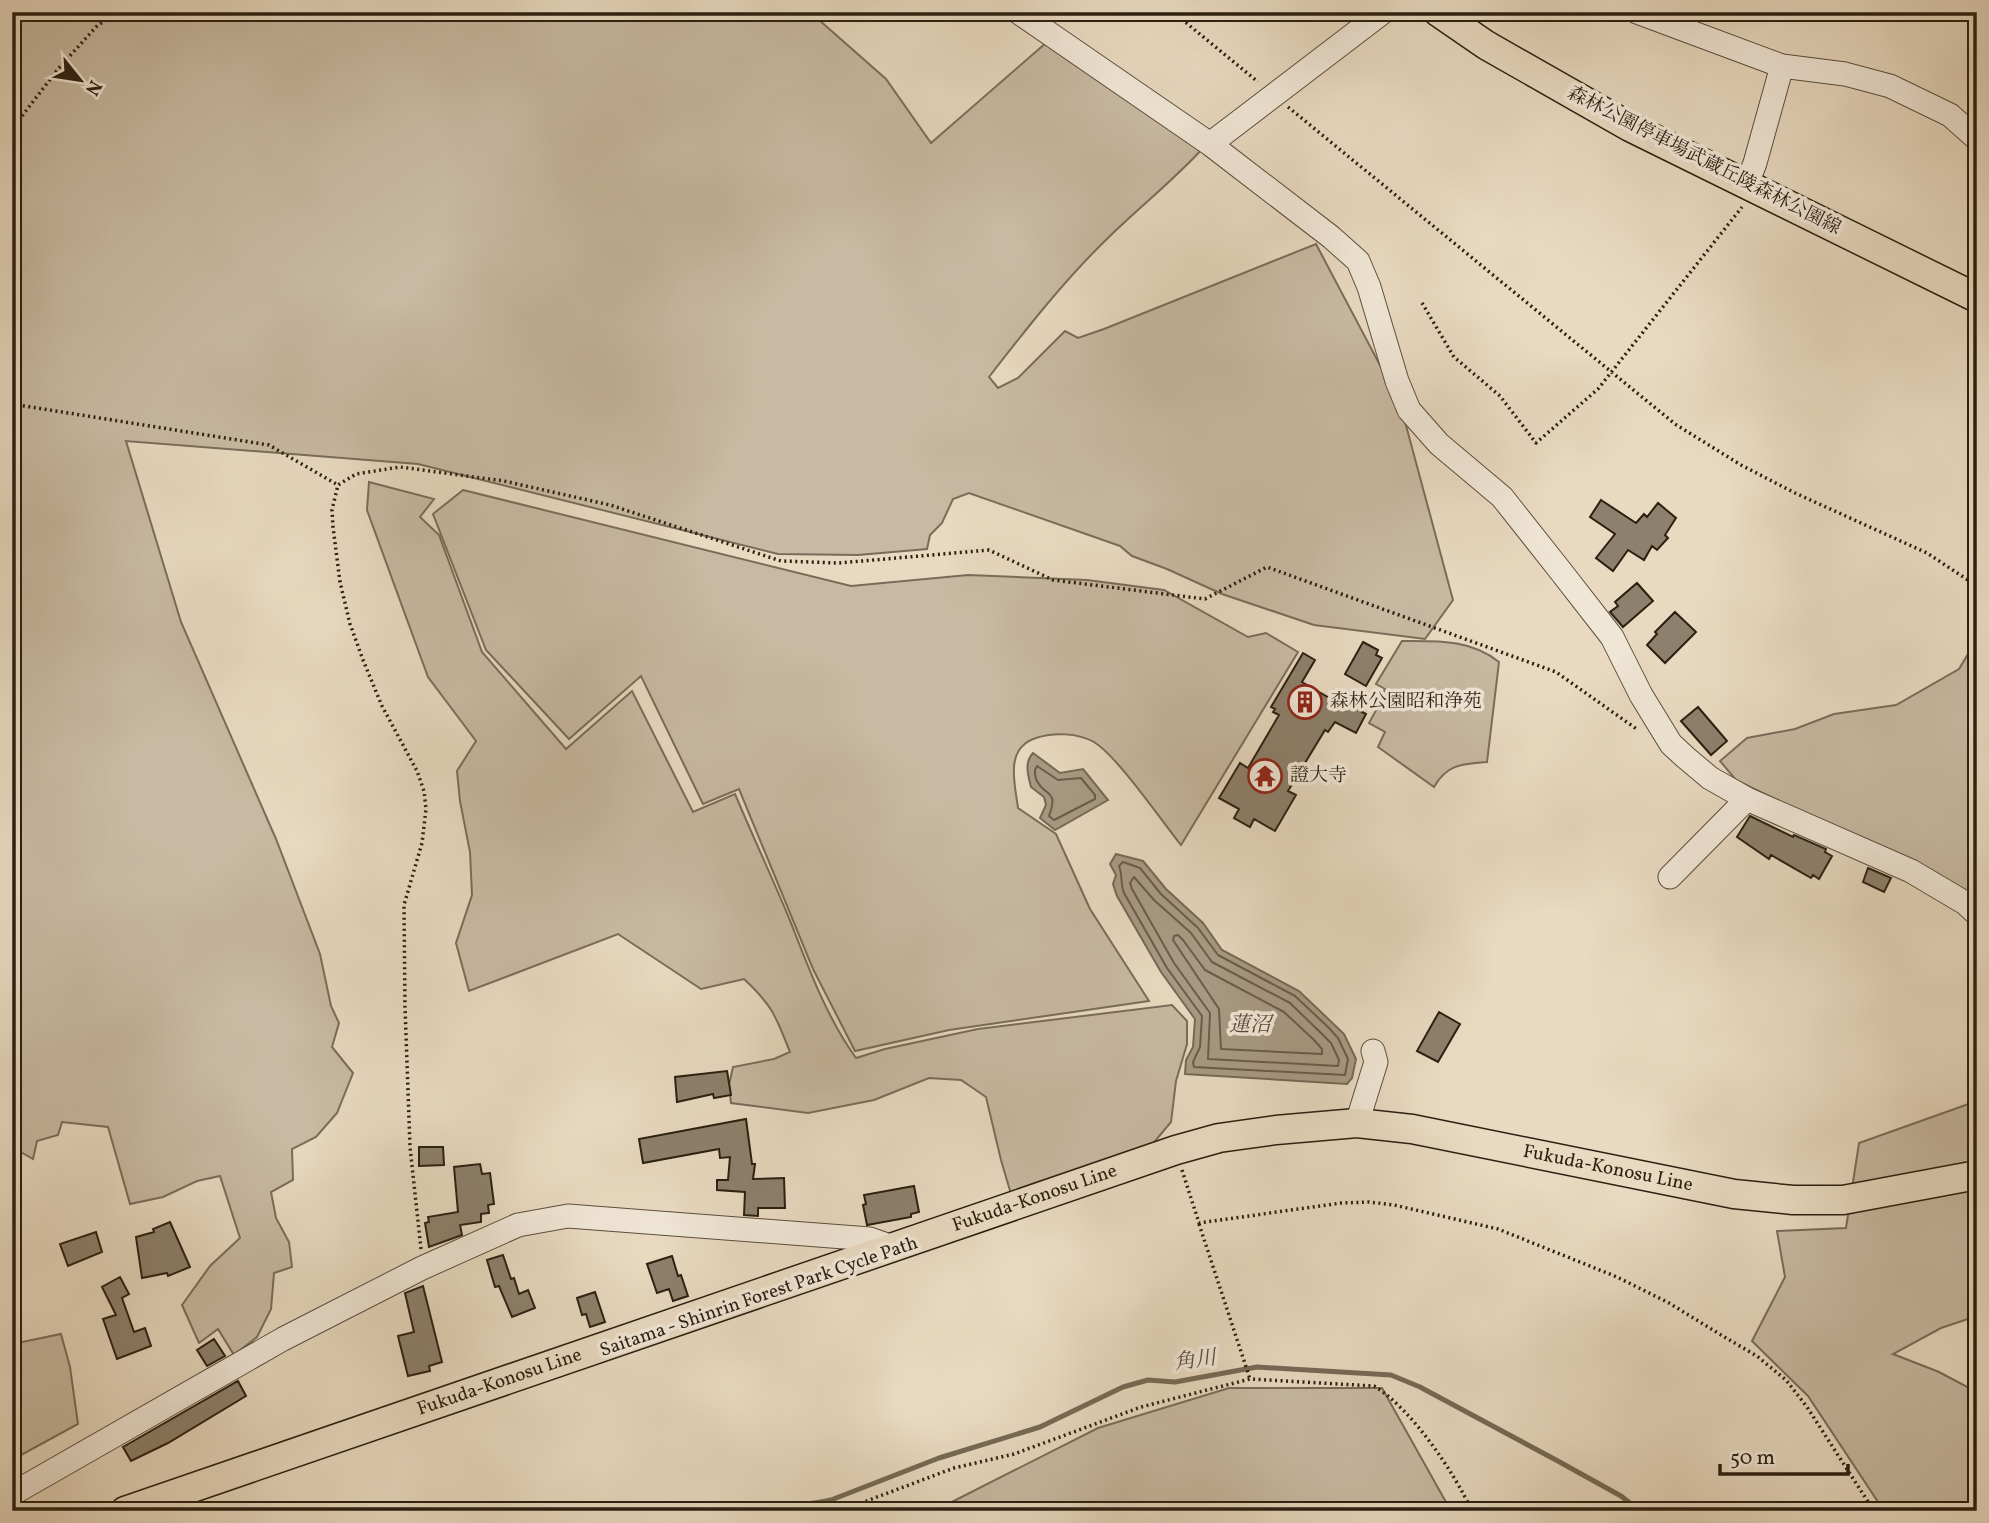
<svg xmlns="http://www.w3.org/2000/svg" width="1989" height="1523" font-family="Vollkorn,'Noto Serif JP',serif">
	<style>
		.green { fill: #c8b9a2; stroke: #7a6c5a; stroke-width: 2 }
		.water { fill: #a89a84; stroke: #766956; stroke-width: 2 }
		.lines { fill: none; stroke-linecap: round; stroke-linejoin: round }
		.shore { stroke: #6a5c4a; stroke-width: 2 }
		.stream { stroke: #766956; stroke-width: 5 }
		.building { fill: #8d806c; stroke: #2b1f11; stroke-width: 2 }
		.minor-casing { stroke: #5a4e3d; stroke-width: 25 }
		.major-casing { stroke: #2b1f11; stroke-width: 31 }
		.path { stroke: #2b1f11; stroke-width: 3.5; stroke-dasharray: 2 3.5; stroke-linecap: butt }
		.minor { stroke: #f0e6d6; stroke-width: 23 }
		.major { stroke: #e8d9c0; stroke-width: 28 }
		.labels { text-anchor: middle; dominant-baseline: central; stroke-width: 7; stroke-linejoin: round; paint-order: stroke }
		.street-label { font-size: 19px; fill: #2b1f11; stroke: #f0e6d6 }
		.poi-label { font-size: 19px; fill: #2b1f11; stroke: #f0e6d6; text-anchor: start }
		.water-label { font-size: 21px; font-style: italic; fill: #574a39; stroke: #f0e6d6 }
	</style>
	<rect width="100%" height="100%" fill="#e8d9c0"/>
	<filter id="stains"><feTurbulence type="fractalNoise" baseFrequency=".00286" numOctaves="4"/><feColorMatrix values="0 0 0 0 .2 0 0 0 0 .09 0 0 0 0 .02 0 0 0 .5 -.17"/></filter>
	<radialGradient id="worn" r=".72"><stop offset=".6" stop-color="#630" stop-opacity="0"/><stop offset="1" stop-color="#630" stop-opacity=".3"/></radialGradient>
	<path class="green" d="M12 12H810L886 79 931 143 1047 42 1204 147C1175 179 1142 205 1111 235 1066 278 1027 328 989 377L998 388 1018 378 1065 331 1078 338 1104 329 1316 244 1400 403 1453 600 1425 639 1314 625 1222 594 1167 569 1132 556 1120 546 969 493 953 499 942 523 930 535 927 549 858 555 778 554 418 464 126 441 181 622 276 839 320 954 331 1006 339 1023 332 1047 353 1073 337 1113 316 1137 292 1149 293 1180 271 1192 276 1218 289 1242 292 1267 274 1273 271 1309 257 1337 234 1355 218 1329 199 1343 182 1305 210 1266 240 1238 220 1176 197 1181 163 1197 130 1204 108 1127 62 1122 58 1135 37 1141 33 1159 12 1147Z
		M369 482 434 499 420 517 439 535 482 652 566 749 632 691 693 812 735 794C753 837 773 879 791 923 809 969 827 1018 856 1058L885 1049 978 1029 1172 1005 1187 1021V1044L1176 1081 1171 1122 1151 1146 1011 1194 1001 1160 986 1097 961 1080 929 1078 874 1100 808 1113 731 1103 729 1085 733 1067 774 1059 790 1052C776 1017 773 1006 744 979L701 989 618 934 469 991 456 943 472 895 470 852 460 801 457 771 476 741 428 677 367 510Z
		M463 490 851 586 968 575 1087 580 1164 590 1248 637 1266 633 1298 652 1181 845C1161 820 1118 757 1094 742 1078 733 1053 732 1036 738 1004 748 1015 784 1018 808L1056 834 1090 909 1149 1001 949 1030 855 1051 813 969 739 789 703 804 641 676 569 739 486 650 433 514Z
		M1977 639V899L1736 780 1720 761 1747 738 1795 729 1834 714 1896 705 1959 669Z
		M1402 641C1437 641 1471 639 1499 662L1487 762C1462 764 1447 764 1434 787L1378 747 1385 732 1369 723 1384 696 1382 694 1385 689 1376 684Z
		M1977 1101V1316L1941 1328 1893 1354 1939 1372 1977 1392V1511H1884L1808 1396 1752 1341 1785 1277 1777 1231 1846 1228 1859 1143Z
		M61 1334 70 1367 78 1424 12 1460V1344Z
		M1229 1388H1382L1451 1511H934L1098 1428Z"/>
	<path class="water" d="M1033 753 1060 773 1083 769 1108 800 1055 830 1040 818 1046 805 1044 797 1031 787C1028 775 1024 763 1033 753Z
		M1116 854 1143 861 1166 889 1203 923 1222 950 1299 991 1344 1034 1356 1059 1352 1078 1347 1084 1185 1074 1186 1060 1193 1047 1195 1019 1161 972 1117 896 1113 884 1116 875 1110 864Z"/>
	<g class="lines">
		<path class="shore" d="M1037 766 1058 780 1081 778 1095 795V799L1054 820 1049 816C1059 789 1045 797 1037 781 1035 778 1035 774 1035 770Z
			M1123 862 1140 868 1161 894 1198 928 1218 955 1295 996 1328 1027 1338 1038 1348 1059 1345 1075 1194 1067 1193 1062 1200 1047 1202 1016 1167 968 1124 893C1120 883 1123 876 1119 866Z
			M1134 877 1154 900 1191 933 1212 962 1290 1003 1321 1033 1331 1043 1339 1060 1338 1066 1208 1059 1210 1013 1174 963 1132 889 1130 883Z
			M1174 936 1178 935 1183 940 1205 970 1284 1012 1314 1040 1322 1049V1054L1221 1049 1219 1009 1173 940Z"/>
		<path class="stream" d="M742 1511C773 1503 801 1508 831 1500L939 1458 1040 1427 1123 1387 1148 1380 1175 1382 1257 1367 1391 1375 1420 1387 1556 1460 1621 1496 1640 1511"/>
	</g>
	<path class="building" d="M1601 500 1636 523 1644 514 1647 517 1658 503 1676 518 1665 535 1668 538 1657 550 1652 546 1644 560 1628 550 1613 571 1596 558 1615 534 1590 517Z
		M1637 583 1653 601 1623 627 1610 612 1618 606 1615 602Z
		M1675 612 1696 632 1665 663 1647 645 1657 634 1655 632Z
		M1363 642 1378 650 1376 655 1382 658 1366 686 1345 674Z
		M1303 653 1315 660 1302 682 1345 707 1355 689 1370 697 1362 712 1366 714 1356 733 1335 722 1328 732 1325 730 1288 791 1296 795 1275 831 1254 819 1250 827 1234 818 1239 809 1219 798 1240 763 1248 768 1279 715 1273 712 1275 709 1271 707Z
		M1698 707 1727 741 1711 755 1681 721Z
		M1750 816 1793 837 1794 835 1826 849 1825 852 1832 856 1819 879 1813 875 1811 878 1771 855 1769 859 1737 837Z
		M1868 868 1891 878 1884 892 1863 882Z
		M1439 1012 1460 1024 1438 1062 1417 1051Z
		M727 1071 731 1095 714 1098 713 1094 677 1102 675 1077Z
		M746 1119 752 1164H755L753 1179 784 1178 785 1208H758V1216L744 1215 745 1192 717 1190V1180H728L730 1157 720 1158 719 1149 643 1163 639 1139Z
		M419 1147H443L444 1165 419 1166Z
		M480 1164 482 1174 490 1173 494 1204 488 1205 489 1213 481 1214V1222L460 1225 462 1235 429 1247 425 1223 429 1222 428 1217 458 1212 454 1167Z
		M914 1186 919 1212 911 1214V1217L867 1225 863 1205 866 1204 864 1195Z
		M170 1222 190 1267 168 1276 167 1273 142 1278 136 1237 154 1232 153 1229Z
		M96 1232 102 1252 68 1266 60 1244Z
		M503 1255 511 1279 514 1278 519 1294 528 1290 535 1308 512 1317 499 1286 495 1287 487 1260Z
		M672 1256 678 1276 681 1275 688 1296 673 1301 669 1289 657 1293 647 1264Z
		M120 1277 129 1294 122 1298 134 1332 145 1328 151 1346 117 1359 103 1319 116 1315 102 1287Z
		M423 1286 442 1362 429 1366 430 1371 408 1376 398 1336 414 1332 405 1293Z
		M595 1292 605 1322 590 1327 586 1314 582 1315 577 1298Z
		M214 1339 225 1356 207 1366 197 1350Z
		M238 1381 246 1396 168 1443 131 1461 123 1447Z"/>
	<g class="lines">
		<g class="minor-casing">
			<path id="minor" d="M1018 12 1210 144 1331 237 1358 261 1369 287 1397 381 1409 410 1439 444 1502 497 1559 569 1612 637 1641 695 1671 744 1685 757 1710 778 1747 799 1911 871 1965 903 1977 914
				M1637 12 1782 66 1845 74 1890 86 1950 115 1977 139
				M1210 144 1383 12
				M1747 184 1755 163 1782 66
				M1670 877 1747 799
				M1357 1123 1376 1062 1373 1051
				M12 1494 283 1339 422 1268 518 1225 568 1216 870 1239 893 1247"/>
		</g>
		<g class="major-casing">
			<g id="major">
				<path d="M1438 12 1486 45 1630 127 1977 298"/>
				<path id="s1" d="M125 1511 1176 1150 1219 1138 1276 1130 1357 1123 1412 1129 1734 1194 1793 1200H1843L1977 1175"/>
			</g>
		</g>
		<path class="path" d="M1173 12 1258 82
			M1288 107 1675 424 1741 465 1795 493 1927 553 1977 586
			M12 129 58 69 96 27 116 12
			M1422 303 1454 357 1500 396 1536 443 1598 389 1742 207
			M12 404 269 445 338 485
			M1182 1170 1199 1223 1341 1203 1369 1202 1394 1205 1498 1229 1617 1277 1669 1303 1726 1338 1757 1356 1786 1380 1807 1407 1874 1511
			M1199 1224 1250 1379
			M421 1249 410 1147 405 1007 404 905 422 843 426 809 424 791 417 771 382 706 363 660 350 624 340 582 333 527 332 510 338 485 356 474 400 467 504 481 610 505 781 561 839 563 989 550 1053 580 1205 599 1267 567 1556 672 1638 730
			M840 1511 954 1468 1014 1454 1141 1407 1250 1379 1374 1386C1411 1408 1454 1472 1472 1511"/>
		<use href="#minor" class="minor"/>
		<use href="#major" class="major"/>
	</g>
	<defs>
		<g id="building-ring" transform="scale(1.75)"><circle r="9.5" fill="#f0e6d6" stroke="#8f2418" stroke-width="1.5"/><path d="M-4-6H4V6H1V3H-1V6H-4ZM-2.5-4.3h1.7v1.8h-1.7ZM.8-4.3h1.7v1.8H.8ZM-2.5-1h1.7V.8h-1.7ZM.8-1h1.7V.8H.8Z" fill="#8f2418"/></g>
		<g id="temple-ring" transform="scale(1.75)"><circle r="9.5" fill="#f0e6d6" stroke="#8f2418" stroke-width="1.5"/><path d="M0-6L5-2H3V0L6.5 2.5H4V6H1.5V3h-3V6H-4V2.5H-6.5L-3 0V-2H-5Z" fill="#8f2418"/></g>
	</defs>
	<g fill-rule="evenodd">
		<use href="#building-ring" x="1305" y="702"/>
		<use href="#temple-ring" x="1265" y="776"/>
	</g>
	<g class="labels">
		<g class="street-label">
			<text transform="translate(1704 161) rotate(27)">森林公園停車場武蔵丘陵森林公園線</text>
			<text stroke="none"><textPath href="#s1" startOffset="1550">Fukuda-Konosu Line</textPath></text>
			<text stroke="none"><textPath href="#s1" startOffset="962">Fukuda-Konosu Line</textPath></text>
			<text transform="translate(759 1297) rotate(-19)">Saitama - Shinrin Forest Park Cycle Path</text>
			<text stroke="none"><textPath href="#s1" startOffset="396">Fukuda-Konosu Line</textPath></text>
		</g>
		<g class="poi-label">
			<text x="1330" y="702">森林公園昭和浄苑</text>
			<text x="1290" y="776">證大寺</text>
		</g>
		<g class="water-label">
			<text x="1250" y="1025">蓮沼</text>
			<text transform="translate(1195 1361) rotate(-8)">角川</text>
		</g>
	</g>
	<rect width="1989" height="1523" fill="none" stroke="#e8d9c0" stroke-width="42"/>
	<rect x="14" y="14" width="1961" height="1495" fill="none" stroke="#2b1f11" stroke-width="3.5"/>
	<rect x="21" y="21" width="1947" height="1481" fill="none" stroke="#2b1f11" stroke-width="2"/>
	<g transform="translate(80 80) rotate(120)" stroke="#f0e6d6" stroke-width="5" paint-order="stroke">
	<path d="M0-5L12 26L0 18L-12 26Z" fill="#2b1f11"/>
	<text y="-10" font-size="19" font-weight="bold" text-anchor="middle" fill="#2b1f11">N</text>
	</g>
	<path d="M1720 1464v10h128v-10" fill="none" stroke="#2b1f11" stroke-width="3.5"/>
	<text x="1730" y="1464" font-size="21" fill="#2b1f11" stroke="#f0e6d6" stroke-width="5" paint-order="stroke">50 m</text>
	<rect width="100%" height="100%" filter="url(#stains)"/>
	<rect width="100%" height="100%" fill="url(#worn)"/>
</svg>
